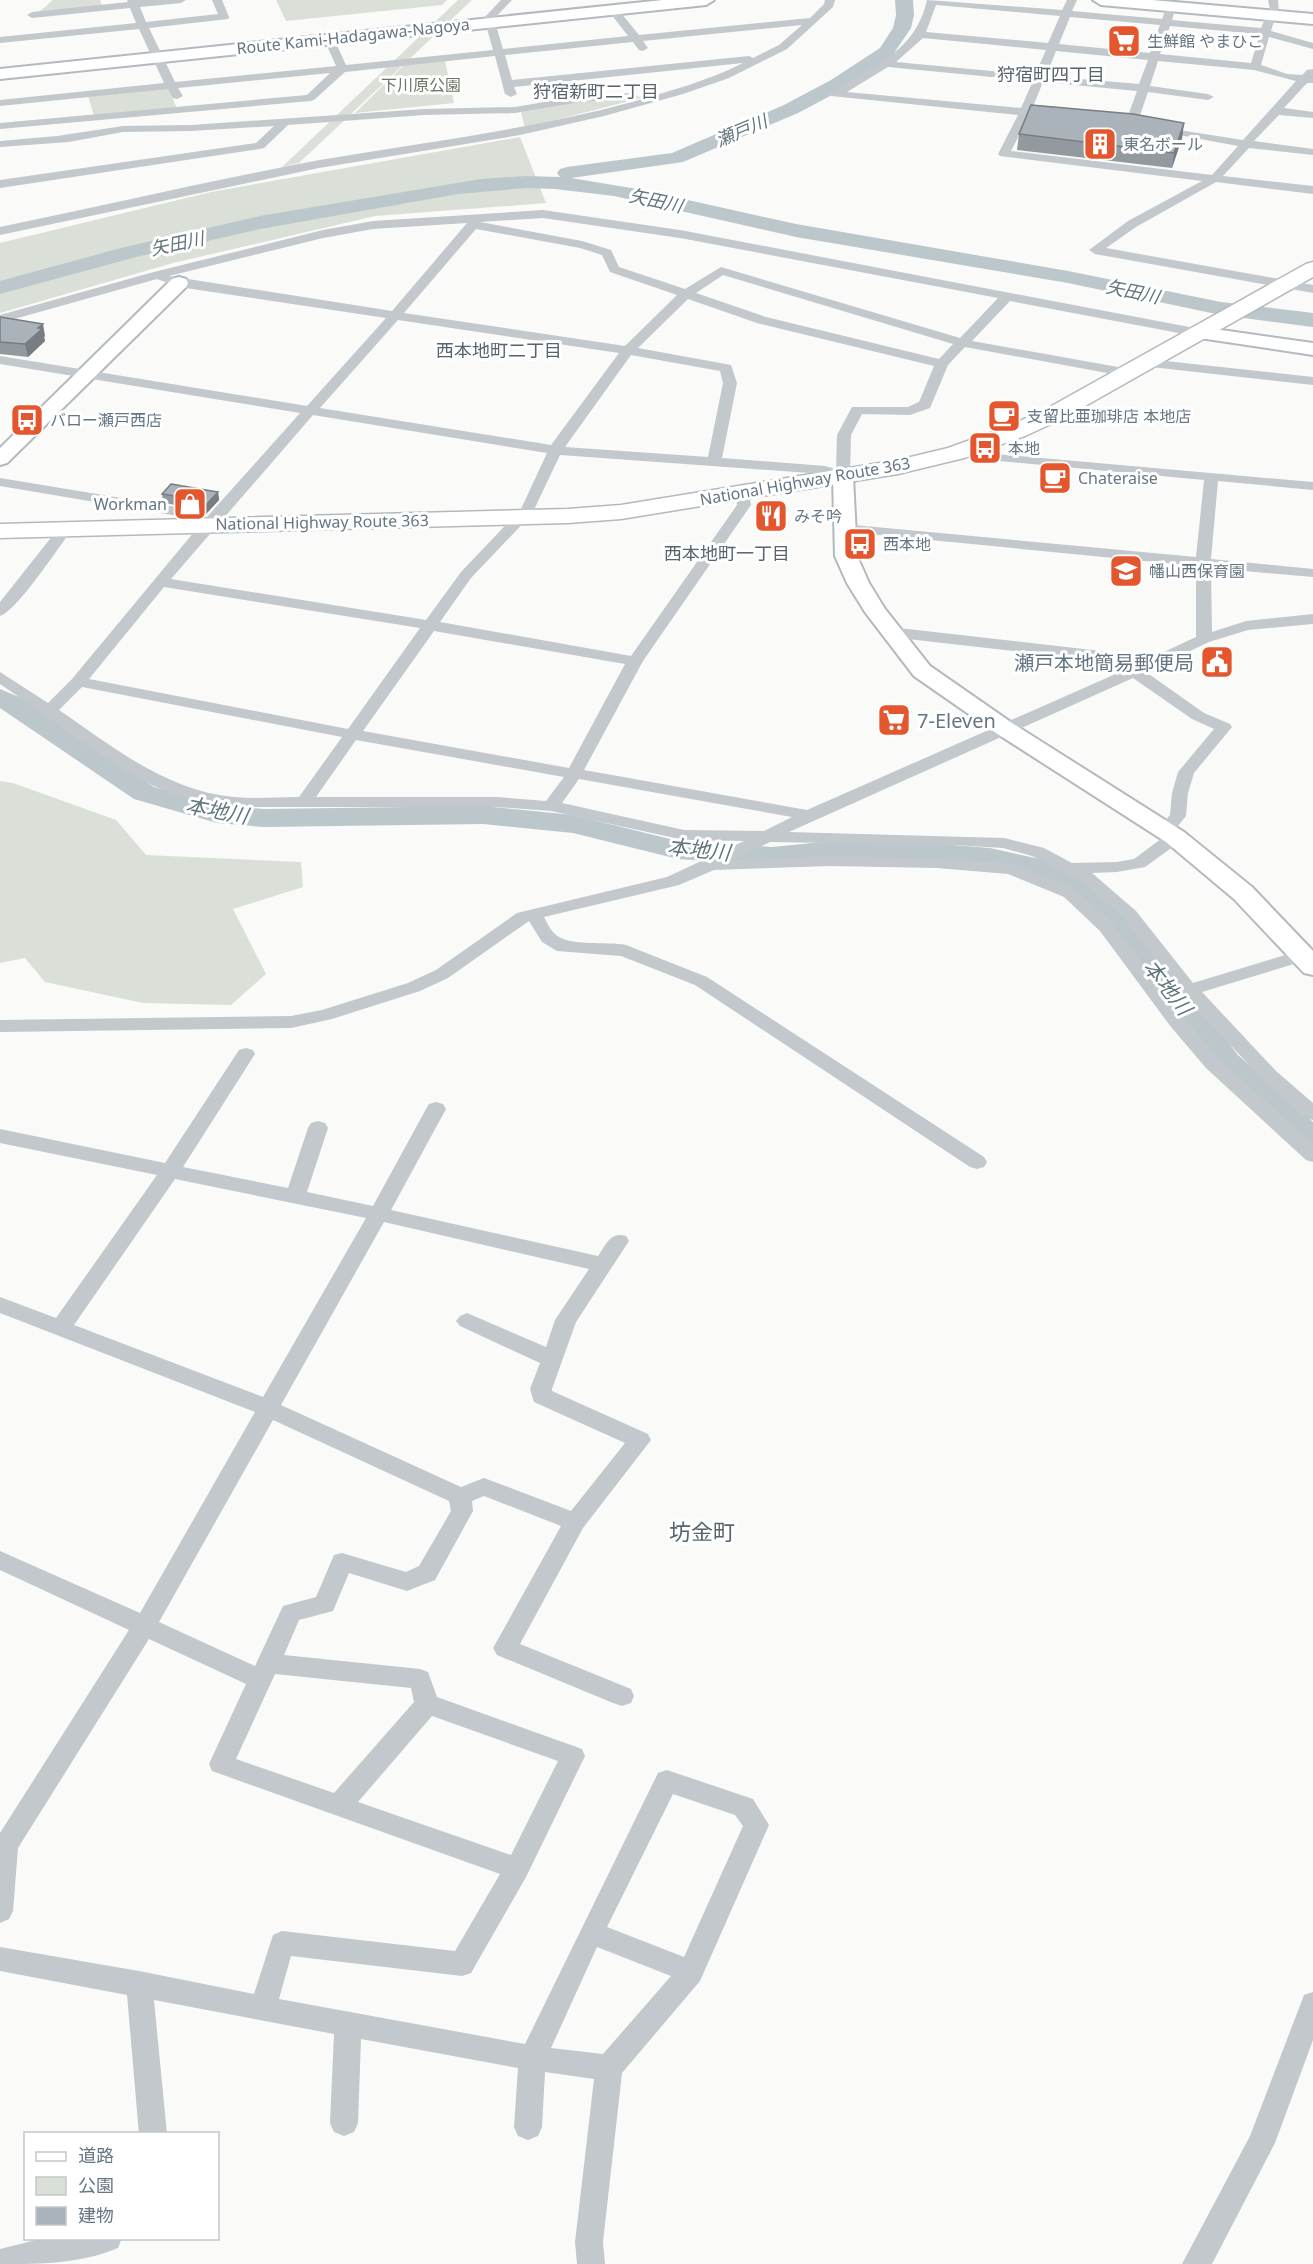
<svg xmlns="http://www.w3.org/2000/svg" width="1313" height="2264" font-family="'Noto Sans','Noto Sans JP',sans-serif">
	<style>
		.green { fill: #dadfd7 }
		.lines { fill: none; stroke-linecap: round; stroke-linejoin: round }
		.river { fill: #bbc7cb; fill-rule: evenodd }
		.secondary-casing { stroke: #b3babf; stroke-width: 4 }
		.highway-casing { stroke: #b4b9bd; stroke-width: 3 }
		.street { fill: #c3c8cc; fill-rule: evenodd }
		.secondary { fill: #fff; fill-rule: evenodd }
		.highway { fill: #fff; fill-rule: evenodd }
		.wall { fill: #929a9f }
		.shaded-wall { fill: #777d82 }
		.building { fill: #aab3b9; stroke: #777d82; stroke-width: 1.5 }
		.labels { text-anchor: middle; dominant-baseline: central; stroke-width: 6; stroke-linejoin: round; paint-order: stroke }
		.far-street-label { font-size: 16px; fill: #657683; stroke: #fff }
		.far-poi-label { font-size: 16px; fill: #657683; stroke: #fff; text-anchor: start }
		.far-park-label { font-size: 16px; fill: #687a64; stroke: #fff }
		.far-neighbourhood-label { font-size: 18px; fill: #57646e; stroke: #fff }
		.far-water-label { font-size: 18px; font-style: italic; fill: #60757c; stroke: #fff }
		.poi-label { font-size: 20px; fill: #657683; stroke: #fff; text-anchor: end }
		.water-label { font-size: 21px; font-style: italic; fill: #60757c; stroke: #fff }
		.quarter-label { font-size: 22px; fill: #57646e; stroke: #fff }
	</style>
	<rect width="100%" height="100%" fill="#fafaf8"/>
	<path class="green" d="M53 0H100L102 6 38 13Z
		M276 0H447L442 5 286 21Z
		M458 0H472L299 163 282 167Z
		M445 61 454 103 355 113 405 64Z
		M169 88 177 109 94 116 88 96Z
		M649 96 525 128 521 112 581 101Z
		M520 137 546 203 375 216 173 263 0 313V243L211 192Z
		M0 781 13 783 116 820 146 855 301 862 303 887 233 909 266 974 231 1005 143 1003 45 982 25 958 0 963Z"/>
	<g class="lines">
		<path class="river" d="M895 0H913L914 15 911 28 892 56 845 88 798 113 683 162 571 178 643 190 796 224 1068 271 1221 302 1313 313V327L1221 315 1068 283 796 237 614 196 555 189 526 188 458 194 260 229 136 257 0 294V281L121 248 260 216 481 179 526 176 560 177 557 173 560 169 567 167 672 153 784 105 831 80 880 48 893 28 896 15Z
			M0 689 31 702 154 787 217 805 264 809 483 806 573 815 678 841 772 847 833 841 915 842 990 848 1039 859 1080 872 1137 924 1238 1055 1313 1122V1151L1301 1148 1216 1071 1115 938 1060 884 1023 873 990 866 915 860 833 859 772 865 678 859 573 833 483 824 264 827 217 823 134 799 0 708Z"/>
		<g class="secondary-casing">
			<path id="secondary" d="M663 0H714L706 5 0 79V69Z
				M1093 0H1152L1313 14V24L1101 5Z
				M179 277 186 279 188 283 186 287 7 463 0 465V448L172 279Z
				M1200 327 1313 343V355L1193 337 1190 333 1193 329Z
				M843 471 850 473 853 477 857 556 869 583 885 609 930 666 1012 723 1184 832 1252 887 1313 951V975L1304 973 1234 899 1166 842 996 733 914 676 865 612 847 583 835 556 833 477 836 473Z"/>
		</g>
		<g class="highway-casing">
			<path id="highway" d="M1313 262V277L1064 418 1025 436 964 458 898 474 621 519 568 523 0 538V524L568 509 621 505 898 460 948 448 1009 426 1048 408 1306 264Z"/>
		</g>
		<path class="street" d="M127 0H186L181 3 140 7 146 22 218 14 212 0H222L229 17 228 19 149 28 175 82 336 66 324 39 329 36 334 39 346 65 493 50 484 18 501 0H512L494 19 503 49 628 36 608 10 613 7 617 8 639 35 810 18 824 4 825 0H835L833 7 787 49 729 78 683 94 604 116 520 135 319 168 0 235V227C106 205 213 180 320 160 424 142 529 130 632 102 670 91 707 81 743 63L514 87 517 94 511 97 505 94 495 56 345 72 314 100 310 101 0 129V123L307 95 330 73 178 88 183 96 177 99 173 98 168 89 0 106V100L164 83 139 29 0 43V37L136 23 130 8 32 18 27 15 32 12 128 2ZM802 25 779 45 753 58 749 56 512 80 505 55 633 42 639 50 643 51 648 48 643 41Z
			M927 0 1062 10 1067 0H1077L1072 11 1162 19 1165 11 1169 10 1174 13 1172 20 1261 28 1265 19 1269 18 1274 21 1271 31 1313 43V49L1269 37 1261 65 1287 74 1302 75 1307 70 1313 69V83H1307L1284 108 1313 112V118L1279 115 1254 141 1313 149V155L1249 148 1223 176 1313 186V194L1216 182 1136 227 1106 248 1313 285V293L1095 254 1089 250 1128 221 1202 181 1000 156 998 154 1018 115 831 96V92C873 67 916 51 927 0ZM936 5 1060 16 1048 43 926 32ZM1070 17 1160 25 1150 53 1059 44ZM1170 26 1258 34H1260L1251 63 1160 54ZM923 38 1046 50 1035 75 896 62ZM1056 51 1148 60 1139 84 1046 76ZM1158 61 1254 70 1296 81 1243 140 1153 126V130L1157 131 1238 146 1212 175 1011 151 1029 116 1054 118 1060 115 1054 112 1032 109 1043 82 1137 91 1125 124 1131 127 1137 124 1148 92 1208 100 1214 97 1208 94 1150 86ZM888 67 1033 81 1021 108 847 92Z
			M1268 0H1278L1279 14H1271Z
			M632 93 638 96 636 98 580 102 515 113 424 115 288 125 264 148 260 149 0 188V180L256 143 274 126 191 131 123 132 69 142 0 147V141L57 136 123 126 191 125 424 109 515 107 580 96Z
			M543 210 680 230 1205 330 1207 333 1200 337 1010 301 972 341 1129 369 1136 373 1129 377 965 347 948 365 930 408 910 415 862 414 851 435 850 477 843 481 823 474 560 455 532 514 471 578 440 622 631 656 737 505 736 492 738 489H748L751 505 643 661 584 770 807 810 1136 665 890 637 885 635 882 632 885 629 890 627 1153 657 1196 637V566L838 531 836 528 843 524 1196 557 1204 480 956 457 949 453 951 450 1313 482V490L1218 481 1211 559 1313 569V577L1211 568 1212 632 1246 621 1313 614V624L1248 630 1209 642 1146 672 1204 713 1230 724 1232 727 1194 773 1188 793 1186 816 1173 832 1181 833 1184 837 1181 841 1145 867 1117 872 1092 873 1136 911 1193 983 1295 952H1307L1310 956 1307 960 1202 992 1276 1071 1313 1103V1120L1306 1118 1262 1079 1183 994 1124 919 1086 884 1032 856 1003 848 954 845 770 842 734 860 830 856 937 858 1011 864 1076 889 1112 923 1185 1019 1220 1060 1313 1144V1162L1306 1160 1206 1068 1171 1027 1100 931 1064 897 1008 874 937 868 830 866 714 870 679 885 544 917C547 922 550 930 555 934 568 947 607 941 626 945L707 977 984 1157 987 1162 984 1167 977 1169 970 1167 695 985 621 956 557 951 542 942 529 921 448 978 420 991 332 1019 291 1028 0 1032V1020L291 1016 322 1010 408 983 436 970 517 913 667 877 744 841 684 840 551 811 496 807H234C208 802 178 798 154 786 102 760 49 717 0 684V672L48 703 72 679 199 526 178 516 0 486V478L182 508 206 518 300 413 0 364V356L307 406 386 318 179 287 157 279 0 323V315L150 273 323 230 373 221ZM543 218 680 238 998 298 960 338 721 267 685 289 619 267 611 250 582 241 480 222ZM467 223 392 311 169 276 323 238 373 229ZM476 229 580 248 602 255 610 272 677 295 625 346 404 313ZM723 275 953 344 939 359 766 317 696 293ZM688 299 757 323 934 366 919 402 908 407H852L837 435 836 469 825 466 722 458 737 383 731 365 638 348ZM398 320 619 353 551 445 320 408ZM631 355 720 371 723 383 708 457 565 447ZM313 415 547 453 521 509 461 572 426 620 171 579ZM164 587 420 628 348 729 89 679ZM434 631 625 664 569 768 363 731ZM1133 678 1192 719 1214 729 1178 772 1172 793 1170 815 1156 831 1159 835 1165 836 1134 859 1117 862 1072 863 1044 848 1004 838 789 832ZM82 687 342 737 299 797C278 797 255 799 234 797 167 791 113 747 59 710ZM356 740 564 777 546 801 496 797H316ZM579 779 792 817 764 831 684 830 562 803Z
			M1147 359 1313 377V385L1142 366 1140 363 1142 360Z
			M66 524 71 525 73 528 71 531C58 548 17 611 0 616V602L61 525Z
			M246 1048 253 1050 255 1054 183 1167 288 1188 308 1128 311 1123 318 1121 325 1123 328 1128 307 1192 373 1206 426 1109 429 1104 436 1102 443 1104 446 1109 391 1210 598 1256C606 1245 610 1231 626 1236L629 1241 576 1322 552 1389V1391L648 1434 651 1440 583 1528 520 1644 631 1689 634 1696 631 1703 622 1706 613 1703 497 1655 493 1648 497 1641 561 1526 484 1496 472 1501 473 1511 435 1580 407 1591 349 1573 333 1611 299 1620 284 1655 420 1669 428 1672 437 1697 582 1749 585 1756 526 1877 471 1973 462 1976 291 1956 279 1999 525 2044 658 1773 667 1770 753 1799 769 1825 700 1981 622 2073 603 2242 605 2264H577L575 2242 594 2079 545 2072 542 2127 538 2136 528 2140 518 2136 514 2127 518 2068 361 2039 358 2123 354 2132 344 2136 334 2132 330 2123 334 2034 154 2000 167 2134H139L127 1995 0 1971V1947L139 1971 254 1994 273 1935 282 1931 455 1951 500 1874 212 1771 209 1764 246 1684 149 1639 18 1848 13 1911 9 1919 0 1923V1833L129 1630 0 1570V1551L140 1613 255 1412 0 1313V1297L56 1318 157 1175 0 1143V1129L165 1163 239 1050ZM175 1179 366 1218 263 1397 74 1325ZM384 1222 589 1269 555 1320 546 1347 467 1313 460 1316 456 1321 460 1326 540 1363 530 1389 534 1402 625 1443 571 1511 484 1478 461 1487 281 1405ZM273 1420 449 1501 451 1511 419 1566 406 1572 342 1553 334 1555 316 1597 283 1606 255 1666 159 1622ZM275 1674 411 1688 414 1702 334 1793 236 1759ZM432 1716 558 1761 511 1855 358 1802ZM673 1794 735 1815 743 1826 684 1957 607 1927ZM597 1947 671 1976 603 2054 551 2048Z
			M1313 1992V2040L1275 2143 1212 2264H1182L1250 2136 1304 1995Z
			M44 2238H122L118 2248C80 2264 41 2264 0 2264V2249Z"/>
		<use href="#secondary" class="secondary"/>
		<use href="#highway" class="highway"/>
	</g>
	<path class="wall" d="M1184 123 1182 138 1172 168 1017 150 1019 134Z
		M0 317 45 336 44 337 45 341 28 357 0 354Z
		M218 492 219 500 206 514 182 506 163 503 162 494Z"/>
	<path class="shaded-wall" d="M1184 123 1182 138 1172 168 1174 153Z
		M43 324 45 336 44 337 45 341 28 357 25 344 38 328Z
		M218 492 219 500 206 514 205 506Z"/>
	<path class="building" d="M1031 105 1133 114 1184 123 1174 153 1019 134Z
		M0 317 43 324 38 328 42 329 25 344 0 342Z
		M171 484 218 492 205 506 181 497 162 494Z"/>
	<defs>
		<g id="supermarket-square" transform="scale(1.725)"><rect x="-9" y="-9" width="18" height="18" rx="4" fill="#e4572e" stroke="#fff"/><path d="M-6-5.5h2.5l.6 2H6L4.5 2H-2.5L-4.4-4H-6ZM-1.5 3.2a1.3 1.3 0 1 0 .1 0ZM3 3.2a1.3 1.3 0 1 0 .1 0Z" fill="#fff"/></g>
		<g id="building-square" transform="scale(1.725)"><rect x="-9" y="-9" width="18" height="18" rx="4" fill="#e4572e" stroke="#fff"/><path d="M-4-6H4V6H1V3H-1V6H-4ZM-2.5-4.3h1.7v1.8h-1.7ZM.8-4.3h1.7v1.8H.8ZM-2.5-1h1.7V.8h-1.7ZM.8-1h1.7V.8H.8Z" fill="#fff"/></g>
		<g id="cafe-square" transform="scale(1.725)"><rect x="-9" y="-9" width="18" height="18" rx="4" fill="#e4572e" stroke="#fff"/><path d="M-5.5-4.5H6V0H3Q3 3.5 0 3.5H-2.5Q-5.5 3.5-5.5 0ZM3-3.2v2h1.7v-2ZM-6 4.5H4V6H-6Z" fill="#fff"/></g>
		<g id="bus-square" transform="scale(1.725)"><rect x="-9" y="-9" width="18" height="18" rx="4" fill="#e4572e" stroke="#fff"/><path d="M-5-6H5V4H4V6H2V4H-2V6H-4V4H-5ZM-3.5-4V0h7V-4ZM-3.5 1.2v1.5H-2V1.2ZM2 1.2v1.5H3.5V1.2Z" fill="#fff"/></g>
		<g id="shop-square" transform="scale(1.725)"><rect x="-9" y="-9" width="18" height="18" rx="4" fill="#e4572e" stroke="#fff"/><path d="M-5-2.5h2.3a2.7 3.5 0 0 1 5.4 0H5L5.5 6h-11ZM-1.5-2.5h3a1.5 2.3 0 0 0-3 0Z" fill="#fff"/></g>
		<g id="restaurant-square" transform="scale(1.725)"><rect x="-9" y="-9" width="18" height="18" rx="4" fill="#e4572e" stroke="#fff"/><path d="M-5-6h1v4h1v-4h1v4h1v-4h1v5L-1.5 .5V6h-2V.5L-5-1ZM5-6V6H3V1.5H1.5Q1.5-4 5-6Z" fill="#fff"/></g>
		<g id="school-square" transform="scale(1.725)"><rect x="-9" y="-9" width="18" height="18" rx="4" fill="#e4572e" stroke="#fff"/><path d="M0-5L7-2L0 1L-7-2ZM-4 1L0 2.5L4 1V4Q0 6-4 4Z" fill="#fff"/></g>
		<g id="civic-square" transform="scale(1.725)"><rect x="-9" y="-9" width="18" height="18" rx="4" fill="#e4572e" stroke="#fff"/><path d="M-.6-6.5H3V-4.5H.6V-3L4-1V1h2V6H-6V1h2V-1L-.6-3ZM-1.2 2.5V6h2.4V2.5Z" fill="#fff"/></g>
	</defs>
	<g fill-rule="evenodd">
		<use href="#supermarket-square" x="1124" y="41"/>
		<use href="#building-square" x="1100" y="144"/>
		<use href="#cafe-square" x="1004" y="416"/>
		<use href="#bus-square" x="27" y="420"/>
		<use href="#bus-square" x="985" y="448"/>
		<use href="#cafe-square" x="1055" y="478"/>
		<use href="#shop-square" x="190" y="504"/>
		<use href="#restaurant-square" x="771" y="516"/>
		<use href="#bus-square" x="860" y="544"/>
		<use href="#school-square" x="1126" y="571"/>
		<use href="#civic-square" x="1217" y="662"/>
		<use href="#supermarket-square" x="894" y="720"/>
	</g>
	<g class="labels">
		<g class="far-street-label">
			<text transform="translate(353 36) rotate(-6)">Route Kami-Hadagawa-Nagoya</text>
			<text transform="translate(805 481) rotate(-10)">National Highway Route 363</text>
			<text transform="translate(322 522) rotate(-1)">National Highway Route 363</text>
		</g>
		<g class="far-poi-label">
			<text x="1147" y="41">生鮮館 やまひこ</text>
			<text x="1123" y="144">東名ボール</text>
			<text x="1027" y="416">支留比亜珈琲店 本地店</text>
			<text x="50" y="420">バロー瀬戸西店</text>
			<text x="1008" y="448">本地</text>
			<text x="1078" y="478">Chateraise</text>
			<text x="167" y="504" text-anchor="end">Workman</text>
			<text x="794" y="516">みそ吟</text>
			<text x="883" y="544">西本地</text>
			<text x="1149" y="571">幡山西保育園</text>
		</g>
		<g class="far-park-label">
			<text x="421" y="85">下川原公園</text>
		</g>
		<g class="far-neighbourhood-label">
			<text x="1051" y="74">狩宿町四丁目</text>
			<text x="596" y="91">狩宿新町二丁目</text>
			<text x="499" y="350">西本地町二丁目</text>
			<text x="727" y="553">西本地町一丁目</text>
		</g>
		<g class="far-water-label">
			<text transform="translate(741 130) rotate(-23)">瀬戸川</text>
			<text transform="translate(656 200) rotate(12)">矢田川</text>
			<text transform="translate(177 243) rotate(-12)">矢田川</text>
			<text transform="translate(1133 291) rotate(12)">矢田川</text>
		</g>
		<g class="poi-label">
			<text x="1194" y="662">瀬戸本地簡易郵便局</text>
			<text x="917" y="720" text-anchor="start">7-Eleven</text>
		</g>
		<g class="water-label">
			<text transform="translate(217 810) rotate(11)">本地川</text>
			<text transform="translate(699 849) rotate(6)">本地川</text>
			<text transform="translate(1168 987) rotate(52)">本地川</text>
		</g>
		<g class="quarter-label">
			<text x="702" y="1531">坊金町</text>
		</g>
	</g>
	<rect x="24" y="2132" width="195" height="108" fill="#ffffff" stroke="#c1c8cd" stroke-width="1.5"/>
	<rect x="36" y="2152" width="30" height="9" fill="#ffffff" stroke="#c1c8cd" stroke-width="1.5"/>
	<text x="78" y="2162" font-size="18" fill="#657683">道路</text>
	<rect x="36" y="2177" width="30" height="18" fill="#dadfd7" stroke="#c1c8cd" stroke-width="1.5"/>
	<text x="78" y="2192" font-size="18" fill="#657683">公園</text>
	<rect x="36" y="2207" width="30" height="18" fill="#aab3b9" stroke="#c1c8cd" stroke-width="1.5"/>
	<text x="78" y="2222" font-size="18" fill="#657683">建物</text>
</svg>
